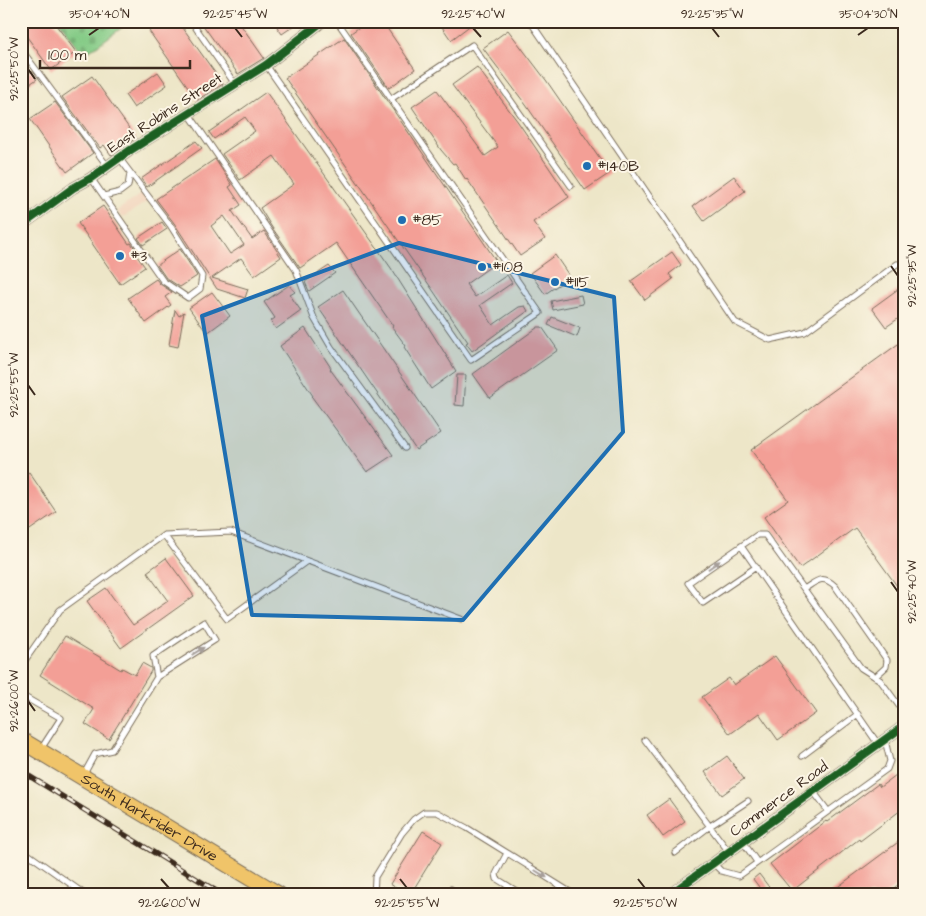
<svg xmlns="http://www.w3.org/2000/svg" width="926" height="916" font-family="'Architects Daughter',sans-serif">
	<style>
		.built { fill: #f2d5bd }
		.cemetery { fill: url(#cemetery-stones); stroke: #607a52 }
		.building { fill: #f39f96; fill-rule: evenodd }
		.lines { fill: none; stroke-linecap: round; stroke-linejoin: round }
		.service-casing { stroke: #796c5a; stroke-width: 7 }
		.minor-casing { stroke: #796c5a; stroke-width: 12 }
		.primary-casing { stroke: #796c5a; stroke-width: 18 }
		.service { stroke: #fff; stroke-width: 5 }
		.minor { stroke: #fff; stroke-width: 10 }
		.primary { stroke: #f0c469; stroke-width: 16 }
		.rail-casing { stroke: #3b2a1e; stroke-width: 5 }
		.rail { stroke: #fcf5e5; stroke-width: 3; stroke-dasharray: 9; stroke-linecap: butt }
		.cycleway-casing { stroke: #fcf5e5; stroke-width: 11 }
		.cycleway { stroke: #1b5e20; stroke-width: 8 }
		.oneway { fill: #a79f9a }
		.marked { fill: #1f6fb2; fill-opacity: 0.2; stroke: #1f6fb2; stroke-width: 4; stroke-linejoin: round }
		.ticks { fill: none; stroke: #3b2a1e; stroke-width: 2 }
		.poi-dot { fill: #1f6fb2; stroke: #fcf5e5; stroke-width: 2 }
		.labels { text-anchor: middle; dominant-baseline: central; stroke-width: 4; stroke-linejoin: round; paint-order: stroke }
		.street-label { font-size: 15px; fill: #3b2a1e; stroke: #fcf5e5 }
		.poi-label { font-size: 15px; fill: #3b2a1e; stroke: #fcf5e5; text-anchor: start }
		.neatline { fill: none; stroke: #3b2a1e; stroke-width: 2 }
		.ticks-label { font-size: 12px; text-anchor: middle; fill: #3b2a1e }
	</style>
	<defs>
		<pattern id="cemetery-stones" width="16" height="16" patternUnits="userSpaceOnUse" patternTransform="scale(1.25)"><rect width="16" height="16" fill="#84cb86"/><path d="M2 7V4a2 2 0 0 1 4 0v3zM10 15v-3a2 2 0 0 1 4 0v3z" fill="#73ae73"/></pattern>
	</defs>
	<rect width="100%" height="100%" fill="#fcf5e5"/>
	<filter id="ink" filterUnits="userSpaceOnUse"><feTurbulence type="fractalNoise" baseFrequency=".02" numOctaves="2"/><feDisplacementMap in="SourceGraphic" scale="10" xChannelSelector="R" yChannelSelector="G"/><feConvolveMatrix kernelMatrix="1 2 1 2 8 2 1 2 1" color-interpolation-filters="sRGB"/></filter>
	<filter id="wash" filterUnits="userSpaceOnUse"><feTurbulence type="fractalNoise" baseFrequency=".0096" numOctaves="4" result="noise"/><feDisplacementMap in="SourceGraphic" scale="20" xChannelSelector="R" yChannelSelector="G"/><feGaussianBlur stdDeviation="1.12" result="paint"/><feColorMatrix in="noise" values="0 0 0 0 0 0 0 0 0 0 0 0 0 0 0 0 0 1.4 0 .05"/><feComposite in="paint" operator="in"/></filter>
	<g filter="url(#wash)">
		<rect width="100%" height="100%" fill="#ede6c8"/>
		<path class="built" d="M142 193 148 201 122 218 117 211Z"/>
		<path class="cemetery" d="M59 21H131L84 55Z"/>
		<g id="blocks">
			<path class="building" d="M35 21H53L76 52 51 70 22 30Z
				M163 21H178L223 84 197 100 149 31Z
				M200 21H238L264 58 238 74Z
				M285 21H301L282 34 277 27Z
				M368 21H382L415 69 389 88 351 33Z
				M438 21H476L451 40Z
				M508 30 546 80 610 173 585 190 526 105 483 48Z
				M344 38 497 262 466 284 475 297 507 275 512 283 480 305 493 325 519 307 525 306 528 311 472 351 466 343 468 342 430 286 285 78Z
				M21 62 29 73 32 71 37 79 21 90Z
				M477 67 518 122 569 197 533 222 545 239 520 256 467 179 466 180 455 163 453 164 441 150 412 107 437 90 485 156 498 147 452 85Z
				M158 72 167 85 134 108 125 95Z
				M92 76 136 138 111 155 104 145 100 148 62 97Z
				M266 92 391 268 456 371 431 389 404 347 406 346 392 327 393 326 336 243 300 268 271 226 260 208 294 184 274 156 240 180 222 154 255 131 245 117 214 139 209 132Z
				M55 102 93 153 67 172 30 119Z
				M196 141 202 148 147 187 141 179Z
				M215 159 232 185 229 187 241 205 232 211 252 239 264 231 281 257 254 276 241 258 212 278 248 289 245 298 217 289 174 223 156 199ZM224 216 244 245 230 254 211 226Z
				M734 176 745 191 704 221 693 206Z
				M103 206 129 244 131 243 136 250 134 252 145 267 120 284 78 223Z
				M162 222 167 229 143 245 138 238Z
				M180 249 197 276 180 287 166 278 157 265Z
				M672 252 681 265 669 274 673 279 645 300 631 281Z
				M555 255 570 277 545 294 530 273Z
				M329 266 335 273 309 291 305 282Z
				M156 279 160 284 172 292 165 297 171 305 146 323 128 298Z
				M905 284V314L886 327 872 308Z
				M289 285 295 292 290 295 301 311 276 329 271 321 275 318 264 302Z
				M343 290 441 433 416 450 318 307Z
				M212 292 230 316 207 333 189 308Z
				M581 295 583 304 553 310 551 301Z
				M175 310 179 316 184 312 178 347 169 345Z
				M552 317 580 328 577 337 548 325Z
				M538 327H542L558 350 490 398 473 374Z
				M305 328 331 368 330 369 393 455 367 472 312 397 313 396 280 346Z
				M905 339V597L855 528 800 568 764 517 788 500 751 450Z
				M457 375H466L464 406 455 405Z
				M29 472 56 512 21 536V478Z
				M166 558 194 596 121 648 87 601 106 588 133 625 168 601 147 572Z
				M65 636 121 670 122 668 135 675 142 663 151 668V671L109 739 85 724 94 709 40 675Z
				M775 656 816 713 778 740 759 713 730 734 702 697 729 678 734 685Z
				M727 756 744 779 722 795 705 772Z
				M896 775 905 786V807L860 841 859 839 792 891 770 864 826 821 827 822 878 784 880 787Z
				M669 799 685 821 663 837 647 815Z
				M423 831 442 843 410 895H408L390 884Z
				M905 837V880L884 895H827Z
				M759 874 775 895H765L753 879Z"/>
		</g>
	</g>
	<g filter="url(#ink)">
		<use href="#blocks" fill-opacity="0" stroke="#796c5a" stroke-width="1"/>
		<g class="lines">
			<g class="service-casing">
				<path id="service" d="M191 21 235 84
					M530 21 735 322 770 340 805 332 897 264
					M21 49 108 167
					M266 65 471 360 540 313 337 21
					M391 99 472 45 571 186
					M189 114 296 270 314 318 331 347 405 448
					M91 178 163 281 188 298 200 289 202 276 170 225 120 159
					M104 196 120 192 128 186 130 173
					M21 214 27 222
					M164 535 227 619 307 561
					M741 546 878 744
					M756 567 703 603 688 583 757 535H765L861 668 880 680 905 714
					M804 589C817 581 822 574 835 586L887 660 886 667 875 677
					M21 666 60 610 164 535 231 532 461 619
					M21 695 61 718 41 749
					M645 740 729 852
					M802 756 858 714
					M84 774 95 754 112 750 157 677 215 640 204 622 153 656 157 677
					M813 791 828 811
					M743 842 757 862
					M21 849 86 895
					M507 853 496 874 497 879 523 895
					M675 853 710 826 748 801
					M713 863 721 871 739 876 887 769 890 761 885 740
					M374 895 375 877 402 833 414 819 424 812H437L467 828 575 895
					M447 895 451 889"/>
			</g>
			<g class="minor-casing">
				<path id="minor" d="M21 226 73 188 91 178 129 151 266 65 323 21
					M669 895 905 725"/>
			</g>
			<g class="primary-casing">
				<g id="primary">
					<path id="s1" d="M21 740 279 895"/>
				</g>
			</g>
			<use href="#service" class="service"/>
			<use href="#minor" class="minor"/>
			<use href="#primary" class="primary"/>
			<g class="rail-casing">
				<path id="rail" d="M21 771 223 895"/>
			</g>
			<use href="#rail" class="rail"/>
			<g class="cycleway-casing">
				<path id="cycleway" d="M21 226 73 188 91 178 129 151 266 65 323 21
					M669 895 905 725"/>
			</g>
			<use href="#cycleway" class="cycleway"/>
		</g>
		<defs><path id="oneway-solid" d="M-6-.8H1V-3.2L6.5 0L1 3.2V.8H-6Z" transform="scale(1.25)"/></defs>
		<g class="oneway">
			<use href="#oneway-solid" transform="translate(714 565) rotate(-35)"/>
			<use href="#oneway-solid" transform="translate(198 651) rotate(-32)"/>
			<use href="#oneway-solid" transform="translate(541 874) rotate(32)"/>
		</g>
	</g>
	<path class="marked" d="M399 243 614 297 623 432 463 620 252 615 202 316Z"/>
	<path class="ticks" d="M235 28 242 37M473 28 481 37M712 28 719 37M89 35 99 28M858 35 868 28M28 69 35 79M891 266 898 276M28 385 35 395M891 582 898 592M28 701 35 711M161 879 169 888M400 879 407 888M638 879 645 888"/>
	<g class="poi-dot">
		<circle cx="587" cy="166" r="5"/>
		<circle cx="402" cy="220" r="5"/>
		<circle cx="120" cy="256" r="5"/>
		<circle cx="482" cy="267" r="5"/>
		<circle cx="555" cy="282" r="5"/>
	</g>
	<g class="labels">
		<g class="street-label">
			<text transform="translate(165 113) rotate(-33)">East Robins Street</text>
			<text transform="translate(779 799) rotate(-36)">Commerce Road</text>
			<text stroke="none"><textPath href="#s1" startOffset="150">South Harkrider Drive</textPath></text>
		</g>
		<g class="poi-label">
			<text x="597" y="166">#140B</text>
			<text x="412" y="220">#85</text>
			<text x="130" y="256">#3</text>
			<text x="492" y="267">#108</text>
			<text x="565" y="282">#115</text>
		</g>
	</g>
	<rect width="926" height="916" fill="none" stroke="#fcf5e5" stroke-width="55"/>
	<path d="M40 60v8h150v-8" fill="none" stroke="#3b2a1e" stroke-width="2.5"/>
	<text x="48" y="60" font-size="15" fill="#3b2a1e" stroke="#fcf5e5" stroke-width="4" paint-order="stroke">100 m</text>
	<rect x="28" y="28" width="870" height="860" class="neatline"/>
	<g class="ticks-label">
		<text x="99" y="18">35°04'40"N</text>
		<text x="235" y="18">92°25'45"W</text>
		<text x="473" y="18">92°25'40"W</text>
		<text x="712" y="18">92°25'35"W</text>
		<text x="868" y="18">35°04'30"N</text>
		<text transform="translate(14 69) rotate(-90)" y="4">92°25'50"W</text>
		<text transform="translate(912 276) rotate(-90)" y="4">92°25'35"W</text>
		<text transform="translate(14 385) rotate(-90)" y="4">92°25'55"W</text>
		<text transform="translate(912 592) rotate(-90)" y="4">92°25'40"W</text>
		<text transform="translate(14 701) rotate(-90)" y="4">92°26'00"W</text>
		<text x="169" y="907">92°26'00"W</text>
		<text x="407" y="907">92°25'55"W</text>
		<text x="645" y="907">92°25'50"W</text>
	</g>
</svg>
